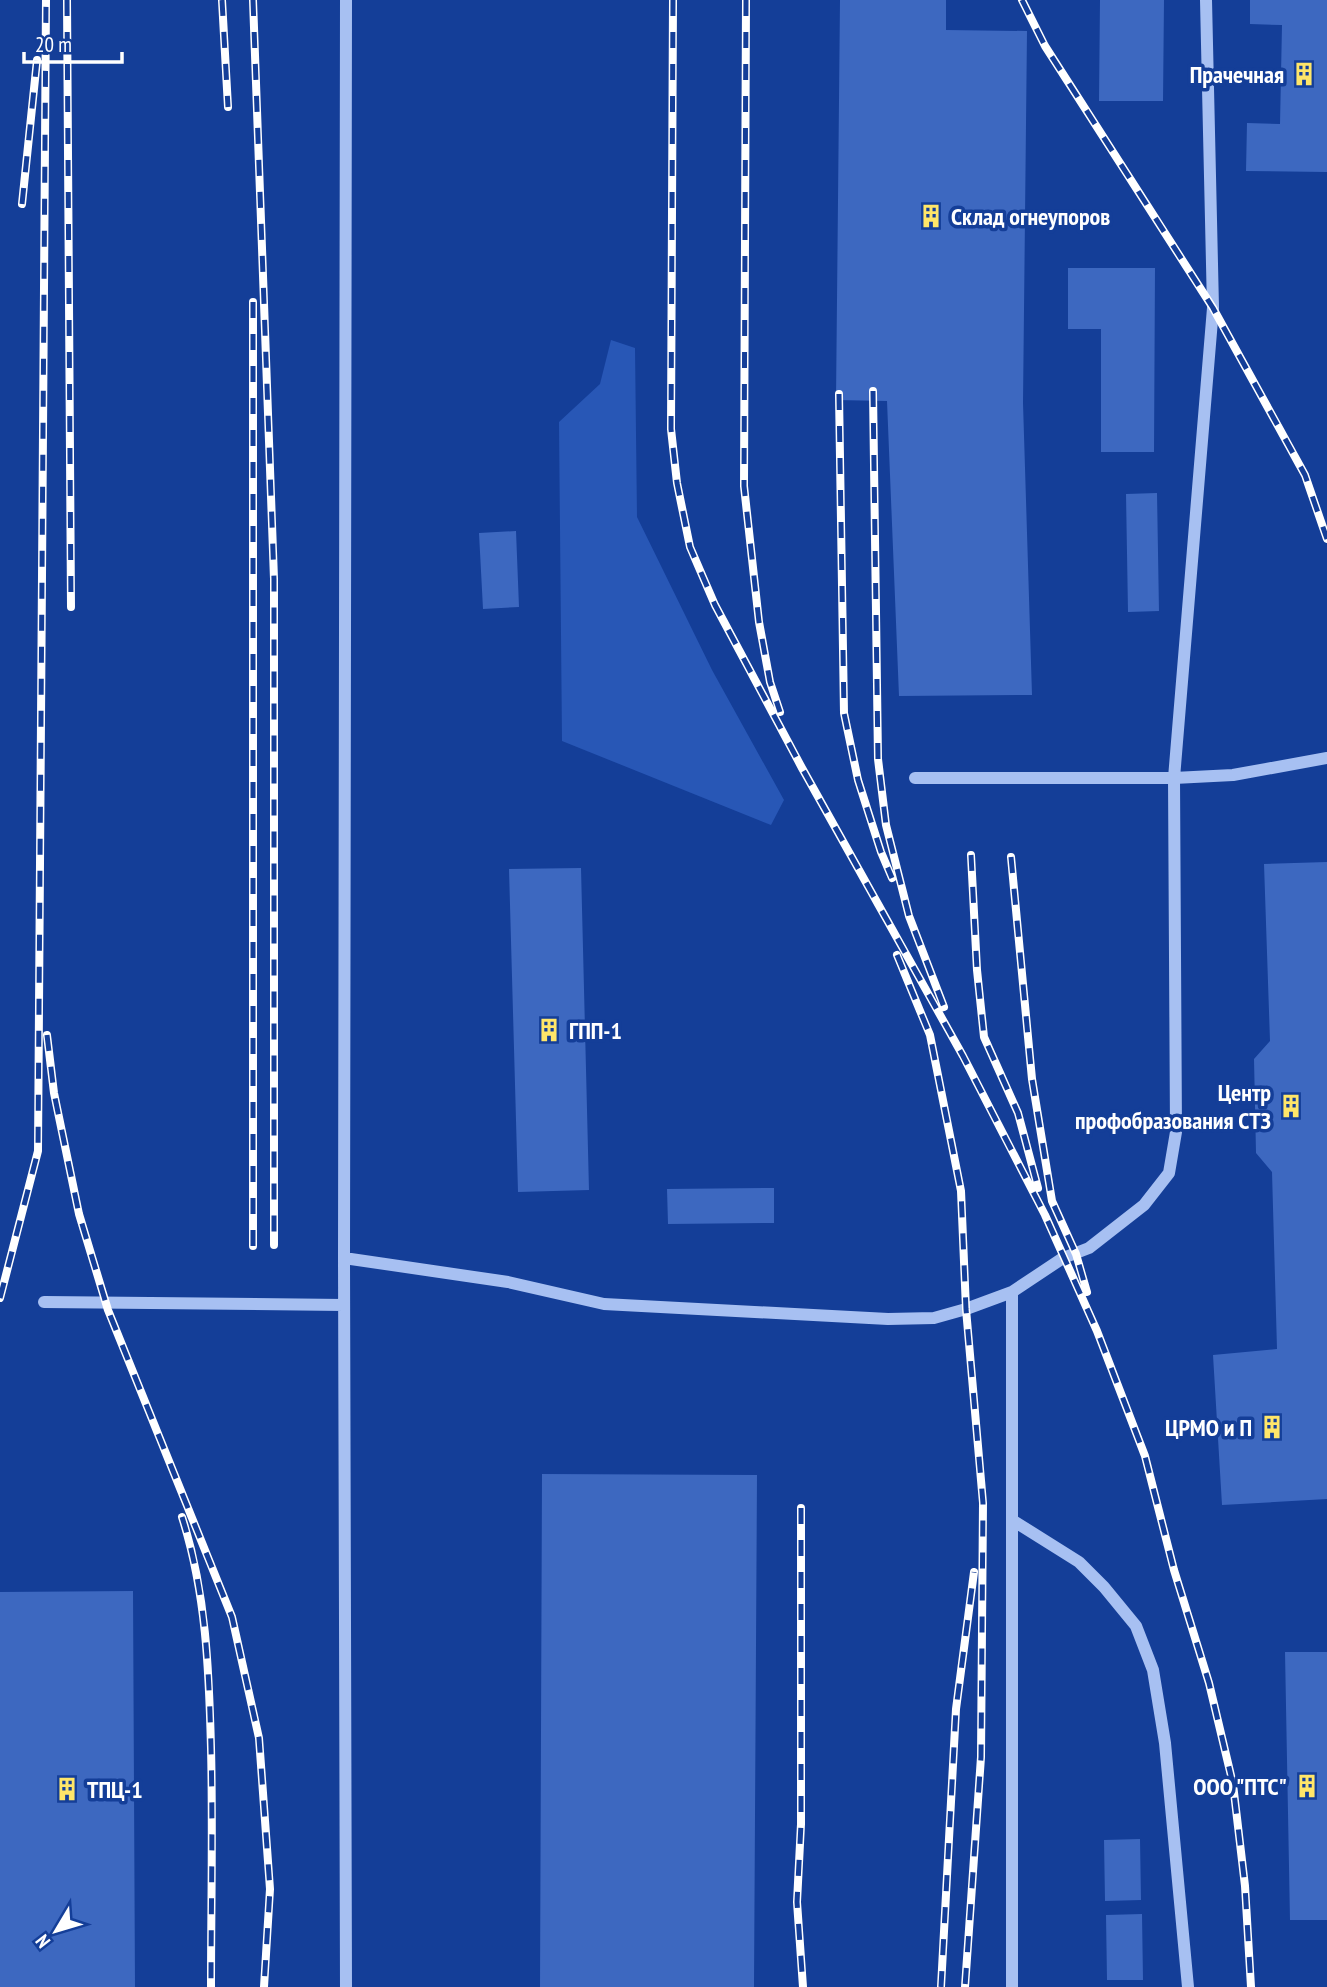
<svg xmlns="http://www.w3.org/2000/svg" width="1327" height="1987" font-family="'PT Sans Narrow',sans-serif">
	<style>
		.green { fill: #2857b6 }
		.building { fill: #3d68c0 }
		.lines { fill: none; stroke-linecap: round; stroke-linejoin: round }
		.minor { stroke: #a7c0f2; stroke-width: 12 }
		.rail-casing { stroke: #fff; stroke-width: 8 }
		.rail { stroke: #143e98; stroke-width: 5; stroke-dasharray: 16; stroke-linecap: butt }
		.labels { text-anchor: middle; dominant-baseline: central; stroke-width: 7; stroke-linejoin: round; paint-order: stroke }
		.poi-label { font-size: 24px; font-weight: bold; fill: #fff; stroke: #143e98; text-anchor: end }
	</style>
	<rect width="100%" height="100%" fill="#143e98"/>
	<path class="green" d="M611 340 635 348 637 517 712 670 784 800 771 825 562 741 559 422 600 384Z"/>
	<path class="building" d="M840 0H946V30L1027 31 1023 403 1032 695 899 696 887 401 836 400Z
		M1100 0H1164L1163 101H1099Z
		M1250 0H1327V172L1246 171 1247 123 1280 124 1282 25 1250 24Z
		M1068 268H1155L1154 452H1101V329H1068Z
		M1157 493 1159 611 1128 612 1126 494Z
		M516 531 519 607 483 609 479 533Z
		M1327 862V1499L1222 1505 1213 1355 1277 1349 1272 1172 1256 1153 1254 1059 1270 1041 1264 864Z
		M581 868 589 1190 518 1192 509 869Z
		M774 1188V1223L668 1224 667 1189Z
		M542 1474 757 1475 754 1987H540Z
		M133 1591 135 1987H0V1592Z
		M1285 1652H1327V1920H1290Z
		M1140 1839 1141 1900 1105 1901 1104 1840Z
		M1142 1914 1143 1980H1107L1106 1915Z"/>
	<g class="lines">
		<path class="minor" d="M346 0 344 1258 346 1987
			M915 778H1174L1233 775 1327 758
			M344 1258 508 1282 604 1304 888 1319 934 1318 966 1309 1012 1292 1063 1258 1089 1248 1144 1205 1169 1173 1176 1132 1174 778 1213 308 1206 0
			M1012 1292V1987
			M44 1302 344 1305
			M1012 1520 1079 1562 1104 1587 1136 1626 1153 1670 1165 1743 1188 1987"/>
		<g class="rail-casing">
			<path id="rail" d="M67 0 71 607
				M222 0 228 107
				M253 0 274 579V1245
				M673 0 671 429 677 483 690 547 715 605 802 768 963 1056 1045 1215 1097 1331 1145 1456 1174 1570 1209 1683 1233 1784 1245 1886 1251 1987
				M746 0 744 486 759 622 770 682 780 712
				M1022 0 1045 46 1213 308 1305 475 1327 539
				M22 204 37 60
				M873 391 878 759 886 825 909 916 944 1007
				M839 394 844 713 858 780 881 852 892 878
				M971 855 977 970 984 1037 1018 1113 1038 1188
				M1011 857 1032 1079 1052 1201 1076 1254 1087 1292
				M897 955 930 1035 961 1191 966 1309 983 1503 981 1757 965 1987
				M47 1035 54 1093 79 1214 108 1310 232 1617 259 1738 270 1889 264 1987
				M253 1246V302
				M0 1298 38 1151 46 0
				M801 1508V1824L797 1902 803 1987
				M182 1517C206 1592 209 1670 211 1748 213 1828 211 1907 211 1987
				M941 1987 956 1709 974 1572"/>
		</g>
		<use href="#rail" class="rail"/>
	</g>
	<defs>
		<g id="building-bare" transform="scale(1.89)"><path d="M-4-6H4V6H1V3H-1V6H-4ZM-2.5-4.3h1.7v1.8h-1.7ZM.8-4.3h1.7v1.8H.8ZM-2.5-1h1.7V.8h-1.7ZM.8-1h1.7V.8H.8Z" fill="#ffe669" stroke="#143e98" stroke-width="2.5" paint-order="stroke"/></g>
	</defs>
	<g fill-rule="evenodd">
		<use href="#building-bare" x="1304" y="74"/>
		<use href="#building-bare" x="931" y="216"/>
		<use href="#building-bare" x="549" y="1030"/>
		<use href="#building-bare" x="1291" y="1106"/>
		<use href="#building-bare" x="1272" y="1427"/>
		<use href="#building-bare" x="1307" y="1786"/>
		<use href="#building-bare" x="67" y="1789"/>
	</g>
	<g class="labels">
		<g class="poi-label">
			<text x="1284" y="74">Прачечная</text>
			<text x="951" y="216" text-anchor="start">Склад огнеупоров</text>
			<text x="569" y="1030" text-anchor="start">ГПП-1</text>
			<text x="1271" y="1092">Центр<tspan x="1271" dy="28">профобразования СТЗ</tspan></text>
			<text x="1252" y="1427">ЦРМО и П</text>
			<text x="1287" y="1786">ООО "ПТС"</text>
			<text x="87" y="1789" text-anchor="start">ТПЦ-1</text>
		</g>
	</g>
	<g transform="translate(56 1931) rotate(232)" stroke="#143e98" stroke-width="5" paint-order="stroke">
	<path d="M0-5L12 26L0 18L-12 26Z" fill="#ffffff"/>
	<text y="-10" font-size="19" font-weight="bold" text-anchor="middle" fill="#ffffff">N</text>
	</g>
	<path d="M24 52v10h98v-10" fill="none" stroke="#ffffff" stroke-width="3.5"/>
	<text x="35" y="52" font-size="21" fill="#ffffff" stroke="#143e98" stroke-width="5" paint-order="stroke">20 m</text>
</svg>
